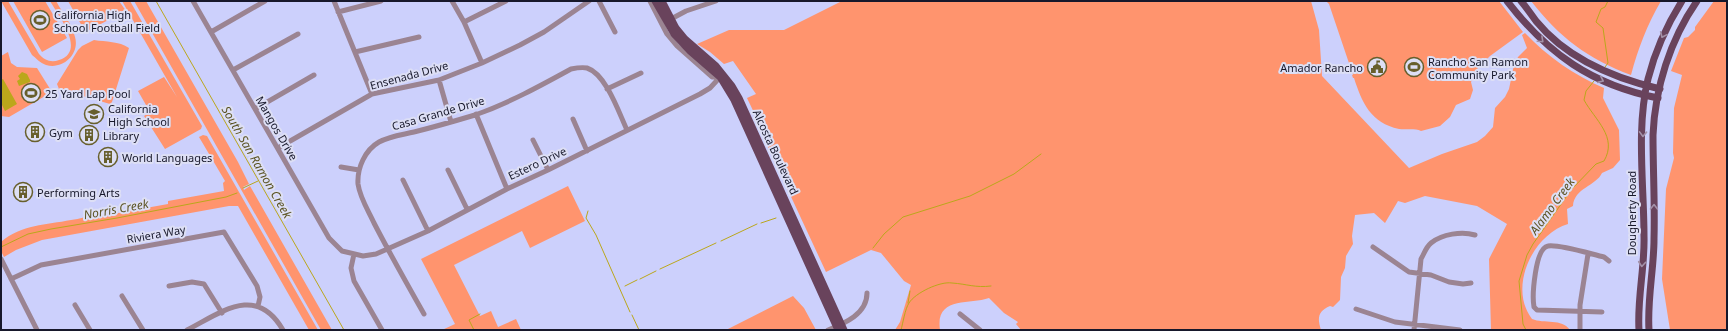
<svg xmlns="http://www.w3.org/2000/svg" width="1728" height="331" font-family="'Noto Sans',sans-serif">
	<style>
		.green { fill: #ff946e }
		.water { fill: #bba71b }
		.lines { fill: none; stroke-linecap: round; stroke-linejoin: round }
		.stream { stroke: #bba71b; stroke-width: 1 }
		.minor { stroke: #9b8492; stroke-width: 5 }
		.major { stroke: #69435c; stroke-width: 7 }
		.oneway { stroke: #a391a8 }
		.labels { text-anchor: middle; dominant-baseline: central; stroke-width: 4; stroke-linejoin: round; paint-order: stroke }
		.poi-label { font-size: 11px; fill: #17182b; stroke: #dddff5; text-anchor: start }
		.street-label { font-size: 11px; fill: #17182b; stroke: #dddff5 }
		.water-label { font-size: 12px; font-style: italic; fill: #5b5322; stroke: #dddff5 }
	</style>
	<rect width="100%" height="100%" fill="#ccd0fc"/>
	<path class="green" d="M1 1H8L39 54C44 60 51 63 59 60 87 51 58 15 50 1H56C62 12 72 24 75 37 80 54 63 70 46 65 40 63 36 58 32 55Z
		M13 1H45L67 38 42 52Z
		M68 1H119L126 11 89 30 83 28Z
		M122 1H130L202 126 201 129 165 149 144 116 150 112 138 91 164 77 177 97Z
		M134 1H146L238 162 249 184 243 187 244 190 250 186 332 330H321Z
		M842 1H1311L1319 30 1322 76 1409 168 1442 154 1477 142 1485 136 1493 127 1495 108 1505 97 1509 89 1514 65 1518 57 1527 48 1522 35 1525 33C1548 57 1574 75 1604 88L1603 98 1619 130 1620 160 1613 168 1602 173C1596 186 1574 188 1573 206L1567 209 1568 224C1532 235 1508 288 1532 319 1544 324 1562 318 1570 330H1491L1489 259 1507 224 1477 206 1425 196 1405 203 1398 201 1385 223 1374 213 1355 215 1352 236 1353 244 1346 256 1345 268 1341 277 1340 300 1333 307 1330 306C1318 311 1317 318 1321 330H1021L1016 324 1018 322 1004 313 989 298C969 305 935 296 940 330H895L900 322 911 285 904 281 881 253 871 250 826 272 760 130 758 121 747 98 756 94 733 61 724 64 710 52 697 44 729 30H784Z
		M1326 1H1499L1523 32 1490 56 1477 69 1471 82 1473 90 1470 99 1456 105 1450 117 1440 126 1421 131C1415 128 1406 130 1399 129 1371 123 1362 103 1354 78H1353L1352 75H1353L1329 4Z
		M1531 1H1661C1647 25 1638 49 1631 75 1588 59 1559 37 1531 1Z
		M1714 1H1727V330H1670L1662 279 1666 189 1674 158 1673 153 1674 108 1682 75 1671 71 1684 38 1688 37 1695 30V27Z
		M94 40C106 42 119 41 129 48L112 102 110 104 59 89 57 84 78 50 82 46Z
		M8 52 11 63 17 67 37 68 52 92 9 117 1 116V56Z
		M203 135 207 136 318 330H309L238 206H229L42 240 16 250 4 257 1 251V242C22 224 46 225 71 220 80 219 87 216 96 214V217L168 204V201L224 191 223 183 225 181 199 137Z
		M568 186 585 221 530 248 522 231 454 265 480 316 491 311 498 327 516 319 521 330H442L455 324 421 259Z
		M793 296 804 308 816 330H726Z"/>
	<path class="water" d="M22 72 27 74 30 80V82L19 86 17 81 20 79 18 76Z
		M3 79 17 104 5 111 1 103V80Z
		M34 85 40 95 28 102 21 89 24 88 26 90Z"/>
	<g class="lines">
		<path class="stream" d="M156 1 344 330
			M1605 67 1608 63 1603 28 1596 22 1601 9 1605 7 1608 1
			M243 188 258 181
			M588 211 586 218 596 235 630 312
			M761 223 776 218
			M721 241 757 224
			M1 247 28 234 51 229 117 218 226 197 237 193
			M873 248 884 234 903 217 970 196 1014 174 1041 154
			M660 269 716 243
			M640 279 656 271
			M625 286 637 280
			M908 303 910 291
			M632 315 639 330
			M474 330 469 320 480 314
			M901 330C903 323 905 309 909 303 915 293 940 281 952 283 967 284 975 288 991 286
			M1526 330 1523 324 1519 281 1527 255 1533 244 1571 190 1596 164 1604 161C1618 137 1595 120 1584 100L1586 91 1594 81"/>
		<path class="minor" d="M193 1 329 238 342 251 363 256 376 254 428 231 507 189 548 170 700 94 710 88 722 75
			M334 1 372 94
			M452 1 464 22 482 63
			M599 1 615 32
			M650 1 667 34 677 46 712 77H720
			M338 12 381 1
			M671 19 686 11 716 1
			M464 22 506 1
			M211 32 265 1
			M355 52 419 37
			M233 70 298 34
			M439 80 451 122
			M607 89 641 73
			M255 109 314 75
			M476 114 507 189
			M573 119 587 151
			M533 140 548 170
			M278 148 372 94 439 80 482 63 520 45 544 32 589 1
			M341 167 359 170
			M448 170 467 209
			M403 180 428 231
			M1373 247 1409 272 1431 275 1449 282 1463 284 1471 283
			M354 254 351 268 354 281 382 330
			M1 259 37 330
			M11 279 41 265 224 232 257 286 260 297 258 306
			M169 286 192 282 204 284 222 313
			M122 296 143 330
			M75 305 90 330
			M1356 309 1395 322 1460 330
			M1602 312 1537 310 1534 307C1532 296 1535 248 1548 246 1559 244 1591 254 1604 257L1609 261
			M424 314C407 284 390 254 374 223 368 210 360 198 358 184 357 168 365 150 379 142 390 136 401 135 414 132 434 127 455 121 475 115 509 103 540 86 571 69 576 68 582 67 587 68 606 74 619 113 627 130
			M960 314 980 330
			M187 330C222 312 256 284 283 330
			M828 330C845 323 867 314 867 293
			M1414 330 1421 259C1424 254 1426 247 1431 243 1442 234 1462 231 1475 235
			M1580 330V305L1588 254"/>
		<path class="major" d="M655 1 674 34 690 51 720 77 734 100 838 330
			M662 1 676 28 685 39 716 66 732 86 739 98 844 330
			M1507 1C1548 54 1592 85 1658 98
			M1521 1C1526 7 1531 14 1536 21 1567 59 1613 78 1660 89
			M1639 330C1637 298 1645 267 1644 236 1644 185 1636 128 1648 79 1655 51 1667 25 1682 1
			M1649 330C1647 299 1654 269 1654 239 1655 204 1653 170 1653 135 1655 88 1670 40 1697 1"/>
	</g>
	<defs><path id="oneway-chevron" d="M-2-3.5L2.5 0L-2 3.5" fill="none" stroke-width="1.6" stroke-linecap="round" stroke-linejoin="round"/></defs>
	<g class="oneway">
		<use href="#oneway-chevron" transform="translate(1663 35) rotate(114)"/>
		<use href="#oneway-chevron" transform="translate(1541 40) rotate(43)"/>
		<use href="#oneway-chevron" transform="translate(1601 80) rotate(24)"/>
		<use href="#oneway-chevron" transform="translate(1643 134) rotate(92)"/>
		<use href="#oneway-chevron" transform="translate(1654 207) rotate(-89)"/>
		<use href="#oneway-chevron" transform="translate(1642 264) rotate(95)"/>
	</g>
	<defs>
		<g id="stadium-ring" transform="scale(1)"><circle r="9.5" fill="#dddff5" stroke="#675f2c" stroke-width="1.5"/><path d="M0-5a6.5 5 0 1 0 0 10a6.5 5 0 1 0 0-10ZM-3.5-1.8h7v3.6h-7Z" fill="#675f2c"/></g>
		<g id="civic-ring" transform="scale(1)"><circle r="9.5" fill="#dddff5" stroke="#675f2c" stroke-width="1.5"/><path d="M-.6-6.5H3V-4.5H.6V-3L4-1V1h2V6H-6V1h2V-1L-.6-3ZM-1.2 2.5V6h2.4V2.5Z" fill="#675f2c"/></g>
		<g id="school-ring" transform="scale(1)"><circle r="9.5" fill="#dddff5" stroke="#675f2c" stroke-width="1.5"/><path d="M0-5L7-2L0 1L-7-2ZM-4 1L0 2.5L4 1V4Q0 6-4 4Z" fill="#675f2c"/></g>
		<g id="building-ring" transform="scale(1)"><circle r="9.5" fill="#dddff5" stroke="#675f2c" stroke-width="1.5"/><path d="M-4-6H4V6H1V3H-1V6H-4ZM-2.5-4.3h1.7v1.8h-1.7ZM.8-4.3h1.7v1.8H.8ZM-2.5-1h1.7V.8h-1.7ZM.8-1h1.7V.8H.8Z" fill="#675f2c"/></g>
	</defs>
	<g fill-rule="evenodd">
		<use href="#stadium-ring" x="40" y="20"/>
		<use href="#civic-ring" x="1377" y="67"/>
		<use href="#stadium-ring" x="1414" y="67"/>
		<use href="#stadium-ring" x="31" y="93"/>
		<use href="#school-ring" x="94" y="114"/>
		<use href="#building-ring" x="35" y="132"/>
		<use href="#building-ring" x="89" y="135"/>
		<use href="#building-ring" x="108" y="157"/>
		<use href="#building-ring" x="23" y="192"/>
	</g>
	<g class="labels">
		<g class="poi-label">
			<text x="54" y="14">California High<tspan x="54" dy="13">School Football Field</tspan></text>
			<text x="1428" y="61">Rancho San Ramon<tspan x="1428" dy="13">Community Park</tspan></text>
			<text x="1363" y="67" text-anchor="end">Amador Rancho</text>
			<text x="45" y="93">25 Yard Lap Pool</text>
			<text x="108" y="108">California<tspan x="108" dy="13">High School</tspan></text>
			<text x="49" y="132">Gym</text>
			<text x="103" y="135">Library</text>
			<text x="122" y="157">World Languages</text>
			<text x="37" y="192">Performing Arts</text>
		</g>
		<g class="street-label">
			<text transform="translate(409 75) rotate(-15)">Ensenada Drive</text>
			<text transform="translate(438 113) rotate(-16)">Casa Grande Drive</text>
			<text transform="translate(277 128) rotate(60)">Mangos Drive</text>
			<text transform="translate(776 152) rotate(65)">Alcosta Boulevard</text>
			<text transform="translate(537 163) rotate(-25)">Estero Drive</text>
			<text transform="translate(1631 213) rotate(-90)">Dougherty Road</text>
			<text transform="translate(156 234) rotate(-10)">Riviera Way</text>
		</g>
		<g class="water-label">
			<text transform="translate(257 162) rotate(60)">South San Ramon Creek</text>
			<text transform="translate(1552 206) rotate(-54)">Alamo Creek</text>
			<text transform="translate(116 209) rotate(-10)">Norris Creek</text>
		</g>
	</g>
	<rect width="1728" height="331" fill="none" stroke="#17182b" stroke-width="4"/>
</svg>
